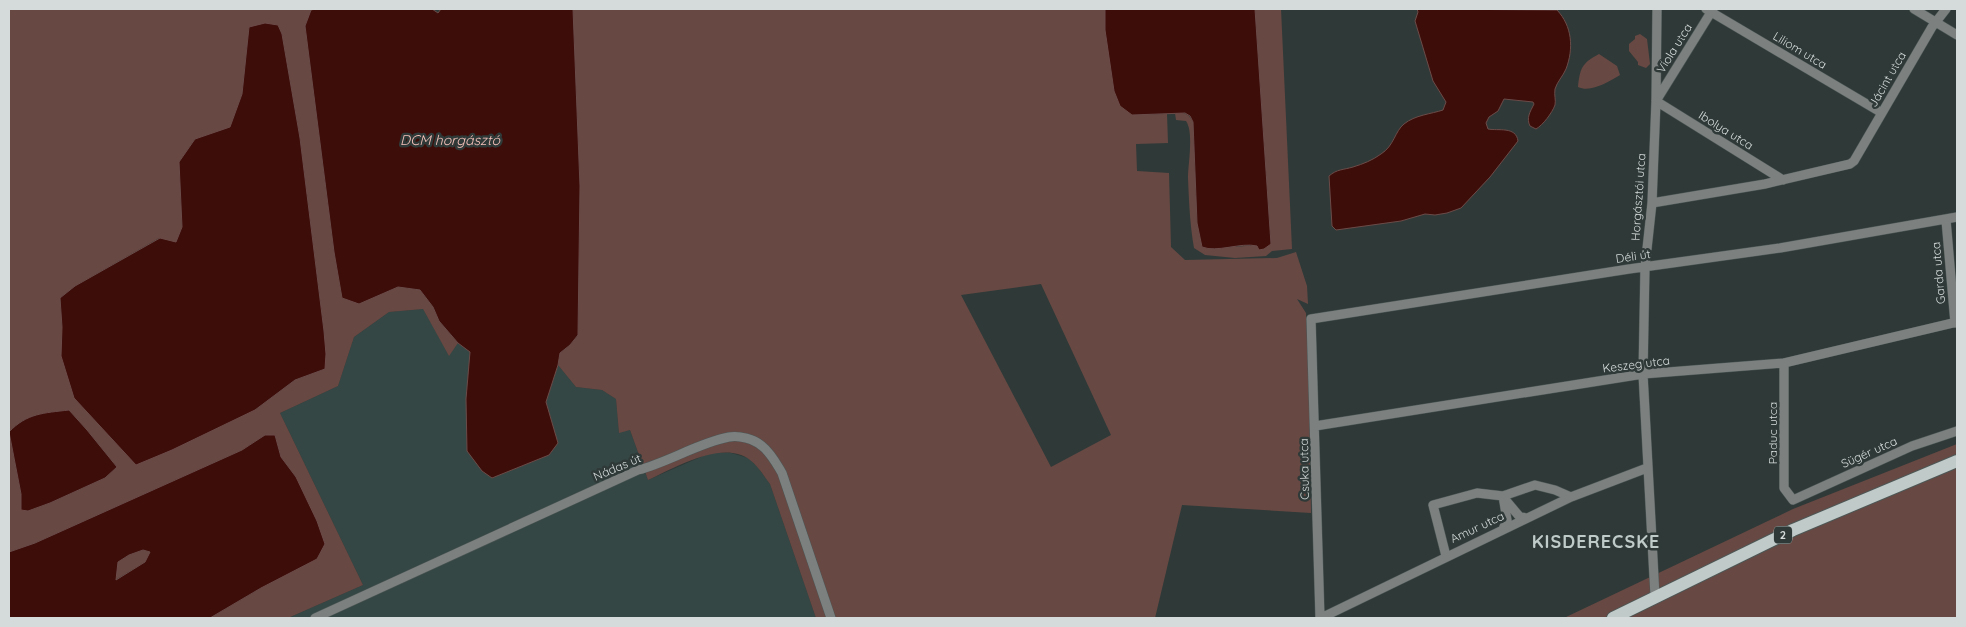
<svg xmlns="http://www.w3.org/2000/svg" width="1966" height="627" font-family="Quicksand,sans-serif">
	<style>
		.built { fill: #354744 }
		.green { fill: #684843; fill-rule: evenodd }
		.water { fill: #3d0d0a; stroke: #6b4b48; fill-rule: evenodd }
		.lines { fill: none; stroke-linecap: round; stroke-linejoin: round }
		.street-casing { stroke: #4d5755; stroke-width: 10 }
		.primary-casing { stroke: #4d5755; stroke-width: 14 }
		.street { stroke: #7c8180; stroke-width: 9 }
		.primary { stroke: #c0cac8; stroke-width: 12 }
		.labels { text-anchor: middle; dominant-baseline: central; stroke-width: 5; stroke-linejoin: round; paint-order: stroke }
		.shield { fill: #2f3a38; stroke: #a3aba9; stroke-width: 1 }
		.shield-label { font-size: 11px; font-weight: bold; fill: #d5dbda }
		.street-label { font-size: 12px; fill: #d5dbda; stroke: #2f3a38 }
		.water-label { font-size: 14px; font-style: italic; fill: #f8c2bb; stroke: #2f3a38 }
		.district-label { font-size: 18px; font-weight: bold; letter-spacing: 1px; fill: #bfcbc9; stroke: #2f3a38 }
	</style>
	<rect width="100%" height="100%" fill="#2f3a38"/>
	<path class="built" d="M423 309 449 355 458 343 470 352 466 399 492 478 549 455 558 443 546 402 558 365 576 387 602 390 616 399 619 432 630 430 648 480 710 453H731L748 458 756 465 770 484 816 618H288L363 585 280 413 338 386 354 337 389 312Z"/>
	<path class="green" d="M9 9H315L311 11 305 26 334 252 342 298 359 303 398 287 420 290 433 307 439 321 458 343 449 356 423 309 389 312 354 337 338 386 280 413 363 585 288 618H210L261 588 296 477 281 457 275 435H265L242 450 35 543 9 552C9 530 11 511 9 490ZM278 25 282 34 300 138 324 331 325 369 295 380 255 410 62 327 60 298 75 286 159 238 176 243 182 228 179 162 195 139 230 128 242 94 249 27ZM69 410 87 430 117 467 105 478 50 503 28 511 21 509V494L9 432C27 413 44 414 69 410Z
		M573 9H1105V30L1132 115 1167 114 1168 143 1136 144 1137 171 1169 173 1171 247 1185 260 1277 258 1296 252 1307 286 1308 304 1297 299 1306 313 1309 381 1311 513 1182 505 1155 618H816L770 484C764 476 758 466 750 460 723 439 675 468 648 480L630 430 619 433 616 399 602 390 576 387 558 365 560 353 570 345 578 335 580 186ZM1041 284 1111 435 1051 467 961 295Z
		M1255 9H1281L1292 249 1272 251 1266 256 1235 258 1205 255 1194 248C1190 225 1189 202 1188 178 1188 164 1194 132 1186 121L1176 120 1175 113C1184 112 1189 114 1193 122L1197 223 1208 249 1271 244Z
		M1640 34 1647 39 1650 64 1646 68 1638 65V62L1629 51V44L1635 39V36Z
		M1599 54 1617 66 1620 75C1608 82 1591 93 1578 87 1580 68 1582 63 1599 54Z
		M1957 444V618H1564L1793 509Z
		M143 550 151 552 145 562 115 580 118 562 129 555Z"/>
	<path class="water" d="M315 9H432L438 13 441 9H573L580 186 578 335 570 345 560 353 558 365 546 402 558 443 549 455 492 478 482 471 467 451 466 399 470 352 458 343 439 321 433 307 420 290 398 287 359 304 342 298 334 252 305 26 311 10Z
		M1105 9H1255L1271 244 1264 249 1259 250 1257 246C1241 242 1217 253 1202 247L1197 223 1193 122 1190 116 1185 113 1132 115 1120 106 1114 91 1105 30Z
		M1417 9 1557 10C1572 26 1574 48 1566 69 1563 76 1557 82 1555 89 1554 95 1556 100 1555 105 1552 113 1543 125 1536 129L1530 126C1526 118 1530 112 1534 104L1533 102 1504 99 1498 111 1489 117 1486 123 1488 129C1498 131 1516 126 1518 141L1490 177 1461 208 1447 213 1435 215 1425 214 1401 221 1336 230 1332 226 1329 176C1337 169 1343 170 1353 167 1363 164 1373 160 1381 154 1394 146 1395 131 1404 124 1415 115 1431 114 1443 110L1446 102 1433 81 1415 21 1418 12Z
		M265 23 278 25 282 34 300 138 324 331 326 354 325 369 295 380 255 410 172 450 136 465 74 398 61 356 62 327 60 298 75 286 160 238 176 242 182 227 179 162 195 139 230 127 242 94 249 27Z
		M69 410 87 430 117 467 105 478 50 503 28 511 21 510V494L9 432C27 413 44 413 69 410Z
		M265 435H275L281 457 296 477 317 521 325 544 317 559 261 588 210 618H9V552L35 543 242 450ZM143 550 150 552 145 562 116 580 118 562 129 555Z"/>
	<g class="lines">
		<g class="street-casing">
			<path id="street" d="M1706 9 1882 113
				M1914 9 1957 35
				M1656 101 1783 180
				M1656 101 1713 9
				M1652 203 1765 184 1850 164 1854 161 1932 27 1946 9
				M1946 220 1955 323
				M1784 363V488L1793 500 1912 446 1957 431
				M1315 426 1643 374 1784 363 1957 322
				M1503 496 1507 520 1503 529
				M1503 497 1519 516 1526 518
				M1446 556 1433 505 1477 493 1503 496 1535 485 1555 490 1571 497
				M1655 596 1643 374 1645 267 1652 203 1656 101 1657 9
				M315 618 638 470C669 462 698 443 729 437 739 435 754 439 762 446 771 453 776 463 782 473L831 618
				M1320 618 1311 319 1629 269 1780 248 1957 217
				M1321 618 1571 497 1647 468"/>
		</g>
		<g class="primary-casing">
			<path id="primary" d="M1613 618 1793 530 1957 461"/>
		</g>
		<use href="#street" class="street"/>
		<use href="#primary" class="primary"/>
	</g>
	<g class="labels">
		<rect class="shield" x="1774" y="526.5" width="18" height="17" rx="4"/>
		<g class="shield-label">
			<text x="1783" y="535">2</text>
		</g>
		<g class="street-label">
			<text transform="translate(1674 48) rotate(-58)">Viola utca</text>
			<text transform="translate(1800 50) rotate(31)">Liliom utca</text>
			<text transform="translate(1887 79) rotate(-60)">Jácint utca</text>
			<text transform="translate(1726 130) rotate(32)">Ibolya utca</text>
			<text transform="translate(1638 197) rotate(-86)">Horgásztói utca</text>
			<text transform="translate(1633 256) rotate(-8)">Déli út</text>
			<text transform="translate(1938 273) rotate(-95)">Garda utca</text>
			<text transform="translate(1636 364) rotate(-7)">Keszeg utca</text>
			<text transform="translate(1772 433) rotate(-90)">Paduc utca</text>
			<text transform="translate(1869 452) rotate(-24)">Sügér utca</text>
			<text transform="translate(617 467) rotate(-23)">Nádas út</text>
			<text transform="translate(1304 469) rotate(-91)">Csuka utca</text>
			<text transform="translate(1477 527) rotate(-25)">Amur utca</text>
		</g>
		<g class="water-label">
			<text x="450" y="140">DCM horgásztó</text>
		</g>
		<g class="district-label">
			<text x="1596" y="541">KISDERECSKE</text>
		</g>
	</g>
	<rect width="1966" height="627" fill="none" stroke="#d5dbda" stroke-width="20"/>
</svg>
